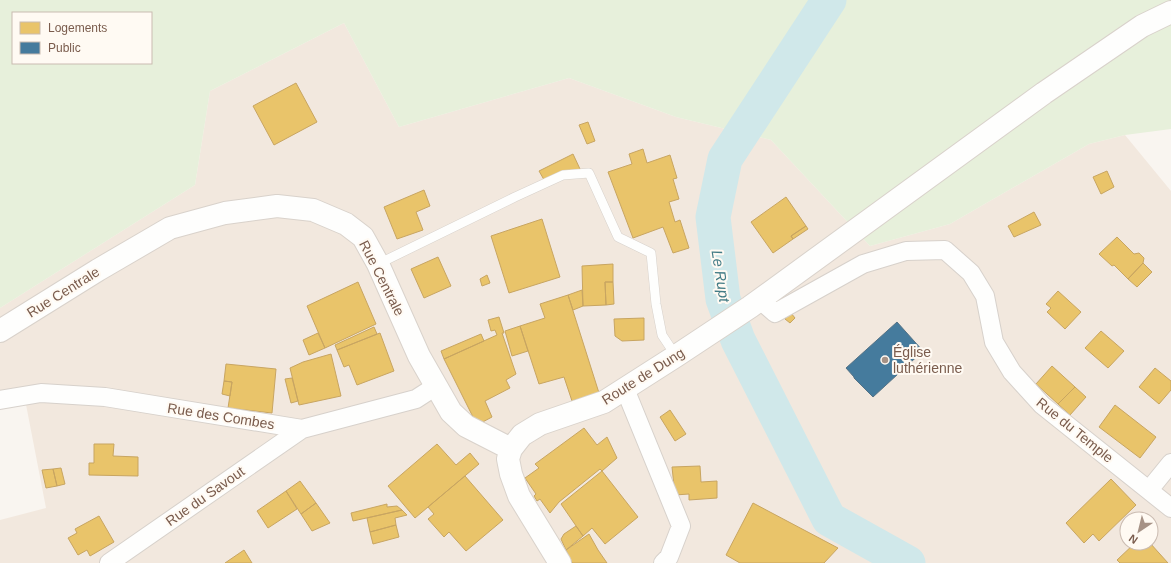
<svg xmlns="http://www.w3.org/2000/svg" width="1171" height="563" font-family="Helvetica,sans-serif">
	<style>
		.residential { fill: #f2e8de; fill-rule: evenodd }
		.green { fill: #e7f0db; fill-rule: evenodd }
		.homes { fill: #e9c46a; stroke: #c8a561 }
		.public { fill: #457b9d; stroke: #557285 }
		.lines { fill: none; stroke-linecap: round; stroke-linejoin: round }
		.river { stroke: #d0e8ea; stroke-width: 35 }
		.lane-casing { stroke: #d7d1cb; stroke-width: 10 }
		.street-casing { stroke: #d7d1cb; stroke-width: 20 }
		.secondary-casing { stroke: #d9d2cb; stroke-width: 24 }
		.lane { stroke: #fefefd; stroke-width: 9 }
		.street { stroke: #fefefd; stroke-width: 18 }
		.secondary { stroke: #fefefd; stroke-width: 22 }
		.poi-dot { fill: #a69286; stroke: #fffaf3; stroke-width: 1.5 }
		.labels { text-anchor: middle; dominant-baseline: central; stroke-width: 4; stroke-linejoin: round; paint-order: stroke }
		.street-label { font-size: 14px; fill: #7a5c4d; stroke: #fffaf3 }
		.poi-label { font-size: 14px; fill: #7a5c4d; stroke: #fffaf3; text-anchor: start }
		.water-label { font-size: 15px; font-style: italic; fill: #437c86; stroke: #fffaf3 }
	</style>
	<rect width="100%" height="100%" fill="#f9f5f0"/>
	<path class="residential" d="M344 23 399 127 569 78 676 117 771 140 870 246 950 224 1089 144 1125 135 1171 191V563H0V520L46 508 23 389 0 392V308L195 185 210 91ZM1127 519H1151V543H1127Z"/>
	<path class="green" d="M0 0H1171V129L1125 135 1089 144 950 224 870 246 771 140 676 117 569 78 399 127 344 23 210 91 195 185 0 308ZM13 13H151V63H13Z"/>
	<path class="homes" d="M296 83 317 122 274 145 253 106Z
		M588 122 595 141 587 144 579 125Z
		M643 149 647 163 670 155 677 178 673 179 679 199 669 202 675 222 680 220 689 248 673 253 663 227 633 238 608 172 632 164 629 154Z
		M573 154 580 169 547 185 539 171Z
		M1107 171 1114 187 1101 194 1093 177Z
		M424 190 430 206 416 212 423 230 397 239 384 207Z
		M786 197 806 226 791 236 793 239 773 253 751 222Z
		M1034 212 1041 225 1014 237 1008 226Z
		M542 219 560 277 509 293 491 236Z
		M806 226 808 229 793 239 791 236Z
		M1117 237 1134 254 1139 253 1144 258 1143 263 1128 279 1114 265 1112 266 1099 254Z
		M438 257 451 286 424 298 411 269Z
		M1143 263 1152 272 1137 287 1128 279Z
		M613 264V282H605L606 305 583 306 582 266Z
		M487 275 490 283 482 286 480 279Z
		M358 282 376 324 325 348 307 306Z
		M605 282H613L614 304 606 305Z
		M582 290 583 306 573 310 568 295Z
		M1058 291 1081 312 1065 329 1047 312 1051 308 1046 304Z
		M568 295 599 393 572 401 564 377 539 384 520 326 545 318 540 304Z
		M791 313 795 318 790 323 785 319Z
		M499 317 504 333H502L516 374 506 380 510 388 485 401 492 417 477 425 444 359 497 335 495 330 491 331 488 320Z
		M644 318V340L622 341 615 336 614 319Z
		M520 326 528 351 512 356 505 331Z
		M374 327 377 334 337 350 335 345Z
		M1101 331 1124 351 1108 368 1085 348Z
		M318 333 325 348 309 355 303 340Z
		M380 333 394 371 357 385 349 365 344 367 337 350Z
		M481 334 484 341 444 359 441 351Z
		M331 354 341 396 299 405 290 368 303 362Z
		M226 364 276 369 272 413 228 408 232 382 224 381Z
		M1052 366 1075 387 1058 404 1036 384Z
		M1155 368 1171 381V390L1159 404 1139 387Z
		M292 378 298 401 291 403 285 379Z
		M224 381 232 382 230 396 222 394Z
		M1075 387 1086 397 1070 415 1058 404Z
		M1115 405 1156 437 1140 458 1099 427Z
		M670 410 686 434 675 441 660 417Z
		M584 428 597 445 607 437 617 458 602 471 600 469 559 502 550 513 540 499 537 501 534 496 536 494 525 478 539 468 535 464Z
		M94 444H114L113 456 138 457V476L89 475V463H94Z
		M437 444 456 465 470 453 479 464 415 518 388 486Z
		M700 466 701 482 717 481V498L689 500V494L675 495 672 467Z
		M61 468 65 484 57 486 53 469Z
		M53 469 57 486 46 488 42 470Z
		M602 471 638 517 605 544 592 528 583 536 561 504Z
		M465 476 503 520 466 551 449 532 444 537 428 519 434 514 428 507Z
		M1111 479 1136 505 1099 541 1093 534 1084 543 1066 523Z
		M300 481 316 503 301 514 286 491Z
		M286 491 297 509 268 528 257 511Z
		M316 503 330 523 312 531 301 514Z
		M753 503 838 548 824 563H740L726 555Z
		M387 504V507L397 506 402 510 353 521 351 513Z
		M402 510 407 515 395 518 396 525 370 532 367 518Z
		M99 516 114 542 90 556 87 550 78 555 68 538 77 533 75 529Z
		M396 525 399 537 373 544 370 532Z
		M576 526 583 536 566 550 561 539 564 534Z
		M589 534 598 550 607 563H572L566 550Z
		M1135 543H1150L1168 563H1120L1117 560Z
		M244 550 252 563H225Z"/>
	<path class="public" d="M897 322 923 351 873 397 854 378V377L846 368Z"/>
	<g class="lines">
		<path class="river" d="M829 0 725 159 713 217 723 299 738 340 829 519 908 563"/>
		<g class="lane-casing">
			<path id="lane" d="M378 264 515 197 563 175 589 173 618 237 651 253 656 304 662 335 676 356"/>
		</g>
		<g class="street-casing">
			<path id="street" d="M759 299 775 313 863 264 906 251 945 250 971 273 985 296 994 342 1012 372 1042 405 1171 508
				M625 389 681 526 669 557 663 563
				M0 400 41 393 105 397 302 429 416 399 436 386
				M1149 490 1171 463
				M109 563 302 429"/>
		</g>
		<g class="secondary-casing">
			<path id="secondary" d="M0 331 98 270 170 228 225 213 277 206 313 210 346 224 363 237 378 264 419 356 451 412 466 426 511 449
				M560 563 519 496 511 474 508 459 511 449 522 435 540 424 604 402 676 356 750 307 1044 93 1142 26 1171 12"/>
		</g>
		<use href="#lane" class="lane"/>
		<use href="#street" class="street"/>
		<use href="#secondary" class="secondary"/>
	</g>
	<circle class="poi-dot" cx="885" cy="360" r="4"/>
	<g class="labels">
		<g class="street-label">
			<text transform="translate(382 278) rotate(63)">Rue Centrale</text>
			<text transform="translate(63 292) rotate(-32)">Rue Centrale</text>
			<text transform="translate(643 376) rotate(-32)">Route de Dung</text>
			<text transform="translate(221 416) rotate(9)">Rue des Combes</text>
			<text transform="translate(1075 430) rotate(39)">Rue du Temple</text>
			<text transform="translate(205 496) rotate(-35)">Rue du Savout</text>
		</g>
		<g class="poi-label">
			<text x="893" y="352">Église<tspan x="893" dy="16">luthérienne</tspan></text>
		</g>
		<g class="water-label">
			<text transform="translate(721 276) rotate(81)">Le Rupt</text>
		</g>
	</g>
	<rect x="12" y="12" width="140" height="52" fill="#fffaf3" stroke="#cabbb1"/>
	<rect x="20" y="22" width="20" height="12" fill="#e9c46a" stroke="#cabbb1"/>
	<text x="48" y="32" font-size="12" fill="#7a5c4d">Logements</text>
	<rect x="20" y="42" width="20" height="12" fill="#457b9d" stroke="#cabbb1"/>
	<text x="48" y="52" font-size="12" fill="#7a5c4d">Public</text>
	<g transform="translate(1139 531) rotate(215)"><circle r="19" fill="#fffaf3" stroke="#cabbb1"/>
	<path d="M0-3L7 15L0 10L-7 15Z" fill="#a69286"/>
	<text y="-6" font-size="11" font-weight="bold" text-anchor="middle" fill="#7a5c4d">N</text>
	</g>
</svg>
